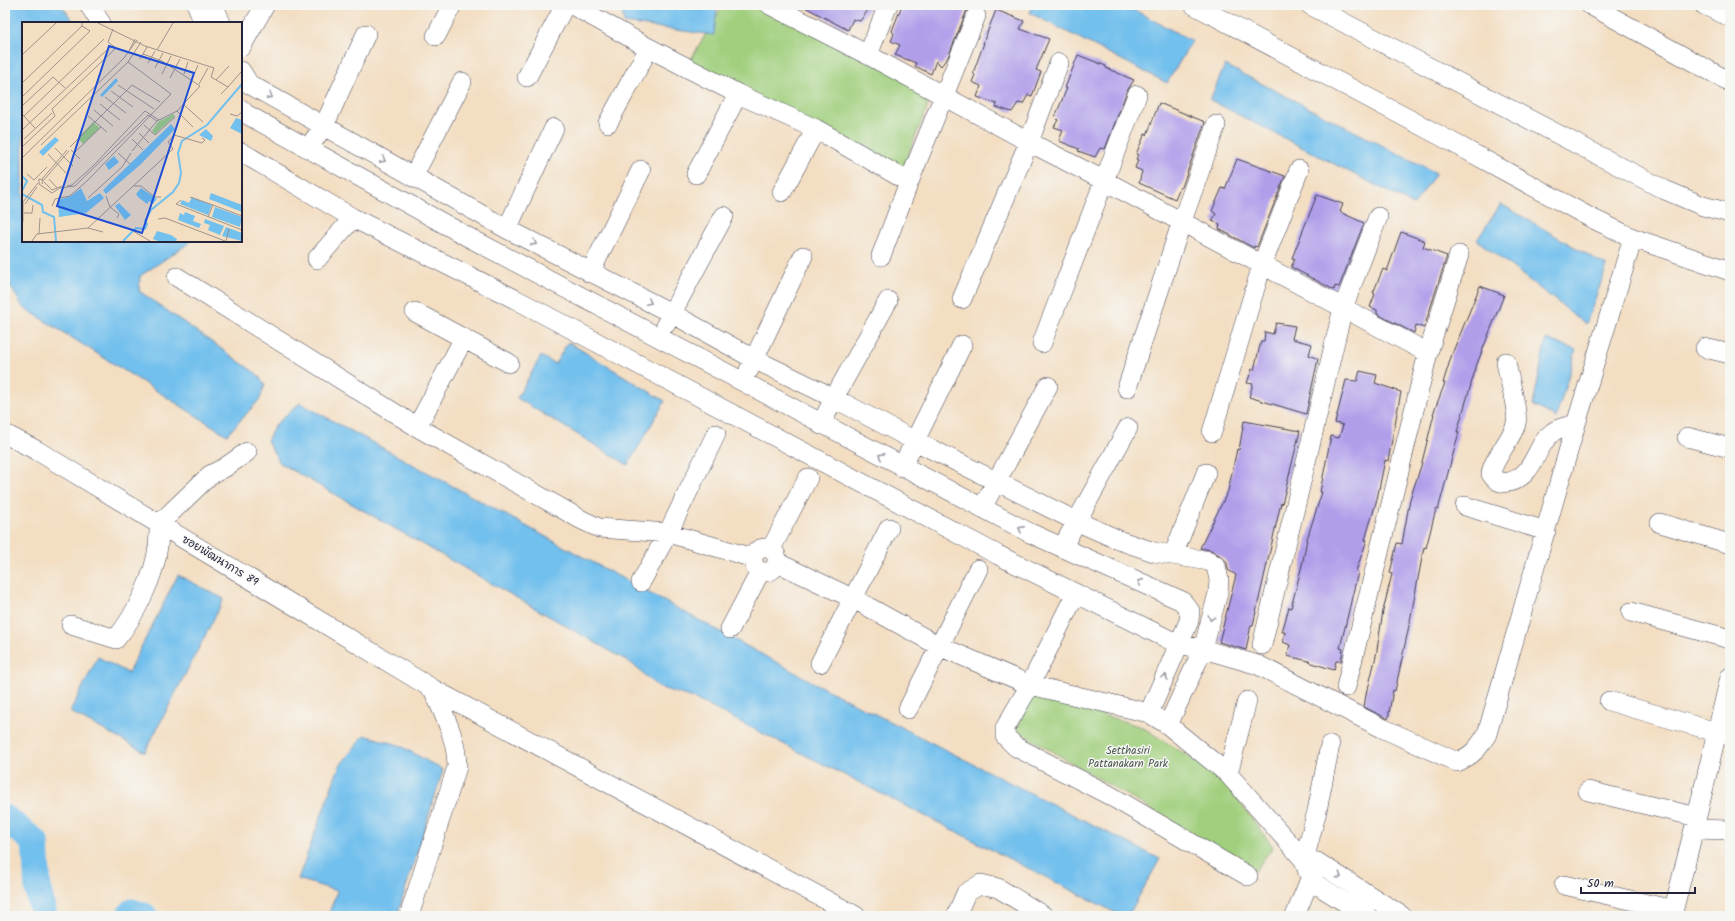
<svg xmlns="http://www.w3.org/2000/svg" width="1735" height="921" font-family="Kalam,'Playpen Sans Thai',sans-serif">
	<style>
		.green { fill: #a0cf7d; stroke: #61785c }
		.water { fill: #72c0ed; stroke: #4a7194 }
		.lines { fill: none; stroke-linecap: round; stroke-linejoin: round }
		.river { stroke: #72c0ed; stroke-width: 27 }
		.building { fill: #b09eea }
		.minor-casing { stroke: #413e4f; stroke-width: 20 }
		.minor { stroke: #fff; stroke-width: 19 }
		.oneway { stroke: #9c9ca7 }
		.labels { text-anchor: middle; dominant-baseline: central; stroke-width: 3; stroke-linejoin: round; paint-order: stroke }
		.street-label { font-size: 11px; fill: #22223b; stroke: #f6f6f2 }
		.park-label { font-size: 11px; fill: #48564f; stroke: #f6f6f2 }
		.inset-river { fill: none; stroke: #72c0ed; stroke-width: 2 }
		.inset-road { fill: none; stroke: #9f938c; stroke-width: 1 }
		.view { fill: #1d4ed8; fill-opacity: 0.15; stroke: #1d4ed8; stroke-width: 2 }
		.inset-edge { fill: none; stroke: #22223b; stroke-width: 2 }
	</style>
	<rect width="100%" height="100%" fill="#f6f6f2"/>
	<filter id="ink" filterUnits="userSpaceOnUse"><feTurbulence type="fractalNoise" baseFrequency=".025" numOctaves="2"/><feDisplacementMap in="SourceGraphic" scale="8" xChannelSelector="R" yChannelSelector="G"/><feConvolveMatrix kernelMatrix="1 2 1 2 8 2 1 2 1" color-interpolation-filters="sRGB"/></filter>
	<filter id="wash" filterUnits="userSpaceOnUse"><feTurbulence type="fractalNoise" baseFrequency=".012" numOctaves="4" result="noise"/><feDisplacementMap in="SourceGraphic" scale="16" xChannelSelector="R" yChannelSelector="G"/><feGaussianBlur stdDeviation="0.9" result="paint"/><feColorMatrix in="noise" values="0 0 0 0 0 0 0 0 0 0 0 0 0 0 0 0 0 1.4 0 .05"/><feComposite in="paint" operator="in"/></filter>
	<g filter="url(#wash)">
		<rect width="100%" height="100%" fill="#f3dec2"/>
		<path class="green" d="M723 5H764L934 91 899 177 688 64Z
			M1032 693 1142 727 1221 777 1273 847 1255 871 1016 730Z"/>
		<path class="water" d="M15 5H61L75 23H23V241H192L140 276 139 291 257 374 265 384 260 399 227 435 23 307 5 278V8Z
			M621 5H688L717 9 714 35 624 23Z
			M1032 5H1125L1192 41 1167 83 1030 13Z
			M1225 65 1436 173 1414 205 1210 100Z
			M1501 204 1607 266 1586 324 1477 240Z
			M1546 339 1576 350 1556 418 1533 405Z
			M568 342 665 401 628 465 517 398 541 356 555 364Z
			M300 403 820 686 1160 859 1128 916H1122L693 698 658 687 631 663 280 463 267 441 275 425Z
			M178 575 224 599 145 752 70 712 98 657 128 673Z
			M364 735 399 745 443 770 397 916H328L337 891 298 879 339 767Z"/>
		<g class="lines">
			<path class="river" d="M5 818 35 842 38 890 44 916
				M129 916 132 912 144 916"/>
		</g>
		<g id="blocks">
			<path class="building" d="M801 5H872L860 21 853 19 848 30Z
				M902 5H969L948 57 941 66 936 61 931 74 915 66 916 63 895 55 900 45 891 41 894 34 892 31Z
				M996 10 1024 21 1020 29 1049 39 1036 70 1041 72 1032 96 1028 95 1023 104 1018 103 1012 112 996 107 997 104 977 97 981 86 972 82 975 75 973 73 984 43H983Z
				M1078 55 1106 66V68L1134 80 1127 91 1105 149 1100 148 1095 157 1078 151 1079 149 1059 141 1063 130 1054 127 1058 120 1055 117 1067 88H1065Z
				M1159 103 1205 122 1182 187H1180L1175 199 1139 183 1142 171 1135 168 1138 160 1136 159 1138 155 1136 154 1145 134 1147 135Z
				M1237 159 1285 176 1257 247 1254 246V248L1219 229 1220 224 1212 221 1216 214 1212 211 1222 188 1225 189Z
				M1317 195 1343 204 1340 212 1364 223 1339 287 1335 286 1334 290 1291 267 1295 259 1292 258Z
				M1401 232 1425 241 1423 247 1447 256 1424 328 1416 325 1414 333 1377 314V310L1370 307 1375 294 1373 293 1383 269 1387 271Z
				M1480 286 1504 295 1477 364 1457 432H1459L1438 510 1436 509 1426 548 1424 547 1410 621 1395 691 1393 690 1388 719 1364 707 1367 689H1368L1376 656 1383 611 1392 574 1390 573 1397 543 1402 544 1410 499 1421 466 1434 414H1433L1445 383H1443L1452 354Z
				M1276 323 1295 326 1292 339 1312 344 1309 355 1318 359 1306 414 1249 397 1253 384 1247 383 1252 369 1254 370 1261 341H1264L1265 332 1273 334Z
				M1360 371 1377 375 1375 383 1401 392 1388 461 1385 460 1377 499 1365 540H1367L1356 571 1358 572 1340 648 1343 649 1341 661H1336L1334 670 1309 662V661L1287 656 1290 645 1283 642 1285 632H1282L1289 607 1291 608 1303 561 1307 539 1322 492H1320L1331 436 1339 438 1343 425 1335 423 1346 380 1357 381Z
				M1244 421 1300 431 1282 504 1281 503 1253 625H1251L1246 650 1219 642 1236 575 1228 570 1227 563 1222 557 1211 550 1200 548 1228 491 1237 449 1239 450Z"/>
		</g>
	</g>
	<g filter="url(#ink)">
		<use href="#blocks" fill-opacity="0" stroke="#413e4f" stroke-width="1"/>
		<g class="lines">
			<g class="minor-casing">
				<path id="minor" d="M89 5 101 23
					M197 5 203 23
					M214 5 221 23
					M572 5 649 48 738 94 816 129 909 182
					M770 5 868 55 1029 142 1103 180 1428 353 1346 687
					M1194 5 1450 141 1591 218 1633 238
					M1310 5 1665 190 1703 206 1730 213
					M1590 5 1730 82
					M1704 5 1730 17
					M436 36 452 5
					M241 47 265 5
					M868 55 888 5
					M241 71 249 84 507 229 671 313 754 359 834 398 915 441 1076 521 1121 541 1154 552 1209 561 1216 566 1219 580 1218 593 1203 649 1168 725
					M527 77 565 5
					M241 109 246 114 468 237 1030 533 1182 601 1190 611 1189 621 1149 713
					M608 123 649 48
					M308 148 324 126 366 34
					M241 152 353 218 515 299 998 555 1178 644 1203 649 1258 665 1382 728 1457 762C1473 755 1478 749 1487 734L1576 424 1633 238 1730 271
					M696 174 738 94
					M413 177 462 82
					M782 192 816 129
					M507 229 554 128
					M881 256 909 182 976 16
					M317 259 353 218
					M590 273 641 170
					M177 277 417 427 582 520 599 528 668 533 753 558
					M962 299 1029 142 1059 63
					M415 312 509 363
					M666 324 724 216
					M1042 343 1137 95
					M1705 348 1730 354
					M1428 353 1459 255
					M1506 362C1508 375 1519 413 1516 424 1511 440 1492 461 1491 474 1496 481 1500 484 1509 482 1536 475 1534 446 1553 432 1559 427 1569 426 1576 424
					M749 370 803 256
					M1127 388 1182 221 1216 125
					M821 425 834 398 888 301
					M417 427 464 338
					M1212 432 1262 265 1299 170
					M5 434 36 450 433 689 856 916
					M1687 437 1730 448
					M902 467 962 345
					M1465 506 1546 531
					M982 508 1048 386
					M1660 523 1730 544
					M753 560a12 12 0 1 1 24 0a12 12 0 1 1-24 0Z
					M1062 548 1128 428
					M771 549 808 478
					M1173 555 1206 473
					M778 563 854 599 939 646 1030 685 1149 713 1168 725 1228 774 1304 860 1311 881 1367 916
					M641 582 668 533 716 434
					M1072 601 1030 685 1005 728V736L1016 747 1109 795 1248 876
					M1631 612 1730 639
					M71 625 116 639C135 616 155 576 158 546 159 539 159 531 159 524L210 475 224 468 247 452
					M730 629 760 572
					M1262 645 1343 308 1378 217
					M820 663 889 528
					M1609 701 1730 736
					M908 709 978 569
					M1228 774 1247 701
					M1588 791 1697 817
					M1694 829 1730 830
					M1304 860 1317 811 1330 745
					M1304 860 1317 862 1402 916
					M1564 885 1674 910
					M409 916 457 767C457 739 444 715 433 689
					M956 916 966 893 981 884 998 888 1044 916
					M1295 916 1314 869
					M1672 916 1694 829 1730 677"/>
			</g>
			<use href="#minor" class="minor"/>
		</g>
		<defs><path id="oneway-chevron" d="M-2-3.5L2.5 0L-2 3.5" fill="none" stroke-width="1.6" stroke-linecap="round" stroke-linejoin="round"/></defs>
		<g class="oneway">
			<use href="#oneway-chevron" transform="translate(270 96) rotate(29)"/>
			<use href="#oneway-chevron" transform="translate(383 160) rotate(29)"/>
			<use href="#oneway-chevron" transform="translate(534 243) rotate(28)"/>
			<use href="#oneway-chevron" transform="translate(649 302) rotate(27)"/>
			<use href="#oneway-chevron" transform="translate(881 456) rotate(-152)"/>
			<use href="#oneway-chevron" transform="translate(1021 529) rotate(-153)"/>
			<use href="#oneway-chevron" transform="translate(1140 582) rotate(-156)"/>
			<use href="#oneway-chevron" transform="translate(1211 618) rotate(107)"/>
			<use href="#oneway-chevron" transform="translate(1165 677) rotate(-66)"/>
			<use href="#oneway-chevron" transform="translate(1339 876) rotate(33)"/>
		</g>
	</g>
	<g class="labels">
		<g class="street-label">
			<text transform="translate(220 561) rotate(31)">ซอยพัฒนาการ 89</text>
		</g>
		<g class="park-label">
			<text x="1128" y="751">Setthasiri<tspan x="1128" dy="13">Pattanakarn Park</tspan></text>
		</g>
	</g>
	<g transform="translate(22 22)">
		<rect width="220" height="220" fill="#f3dec2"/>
		<path d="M151 92 153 94 133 112 130 109 136 100ZM71 100 78 106 61 122 56 116Z" fill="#a0cf7d"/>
		<path d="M94 56 96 59 80 75 78 73ZM214 96 220 98V112L208 106ZM149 102 153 107 118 143 84 172 81 168ZM184 107 191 114 189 119 177 113ZM33 115 37 118 21 134 17 130ZM92 134 97 140 87 148 83 142ZM59 166 65 179 78 171 82 176 64 191 37 195 36 178 49 174ZM119 166 135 177 131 182 127 179 125 182 116 175 114 172ZM189 171 220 183V190L187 177ZM170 175 190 183 186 193 158 182 160 178 167 181ZM97 181 109 193 103 198 93 184ZM193 185 220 195 218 205 190 195ZM163 190 173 194 171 199 179 202 177 206 156 198 158 191 162 193ZM183 197 202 204 198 213 186 208 188 203 182 201ZM204 205 220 211V219L200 214ZM135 209 149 213 155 217 154 219H136L131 217Z" fill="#72c0ed"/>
		<path class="inset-river" d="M0 154 5 159 0 169M0 172 20 183 21 190 32 195 34 219M101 219 114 206 123 207 125 202 123 199 129 188 151 170 157 161 159 151 156 131 160 119 185 103 220 62"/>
		<path class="inset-road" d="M76 1 123 24 192 46 189 55 206 65 199 72M135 28 151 1M107 29 113 17M121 32 140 39 178 64M0 33 34 1M118 37 125 25M126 41 133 29M133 46 141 31M140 52 149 34M162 52 166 40M148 56 158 37M170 57 176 43M194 58 207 44M0 61 60 4V1M177 62 186 46M96 63 132 87M206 65 219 50M89 69 111 85M0 75 68 9 60 4M83 75 104 91M78 82 98 98M162 83 181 100M0 84 31 55 43 66M72 88 91 104M155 89 171 105M0 92 13 106M208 92 215 94 220 90M2 94 82 17M66 94 85 110M122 103 133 113 153 95M0 108 89 24M117 111 127 121M2 117 30 91M110 117 121 128M19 123 106 40M0 125 33 94 30 87 94 26 86 20 91 7M48 125 110 63 138 80M33 126 51 144M49 128 58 137M110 129 135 99 155 89 178 64M52 131 79 105M96 131 108 142M26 132 44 151M0 136 102 36 115 18M5 152 12 158 25 145M20 157 45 128M27 157 35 166M21 159 47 129M22 160 30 168 40 164M20 162 21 158 17 157V162L30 171 38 166 53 164 126 93 135 99M45 164 50 163 71 144 123 89 137 98M112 164H119L133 175H139M84 174 88 185 97 192 95 196M168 175 191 183 186 195M66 176 100 145 109 131M159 178 154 182 220 208M3 182 15 165M191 183 220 194M30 184 33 177 48 174 66 158 149 72 106 40 119 20M2 191H10L11 183M136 197 143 196 203 219M1 200V180L16 161M66 206 81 210M111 209 128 219M17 212 18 196M10 219 15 212 66 206 151 127 146 120 152 113 180 121 183 118 180 116M204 219 207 207"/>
		<path class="view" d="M87 24 172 51 120 211 35 184Z"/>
		<rect width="220" height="220" class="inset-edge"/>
	</g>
	<rect width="1735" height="921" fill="none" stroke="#f6f6f2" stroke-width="20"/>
	<path d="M1581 887v6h114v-6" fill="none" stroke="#22223b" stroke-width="2"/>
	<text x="1587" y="887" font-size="12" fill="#22223b" stroke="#f6f6f2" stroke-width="3" paint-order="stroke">50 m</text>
</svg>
